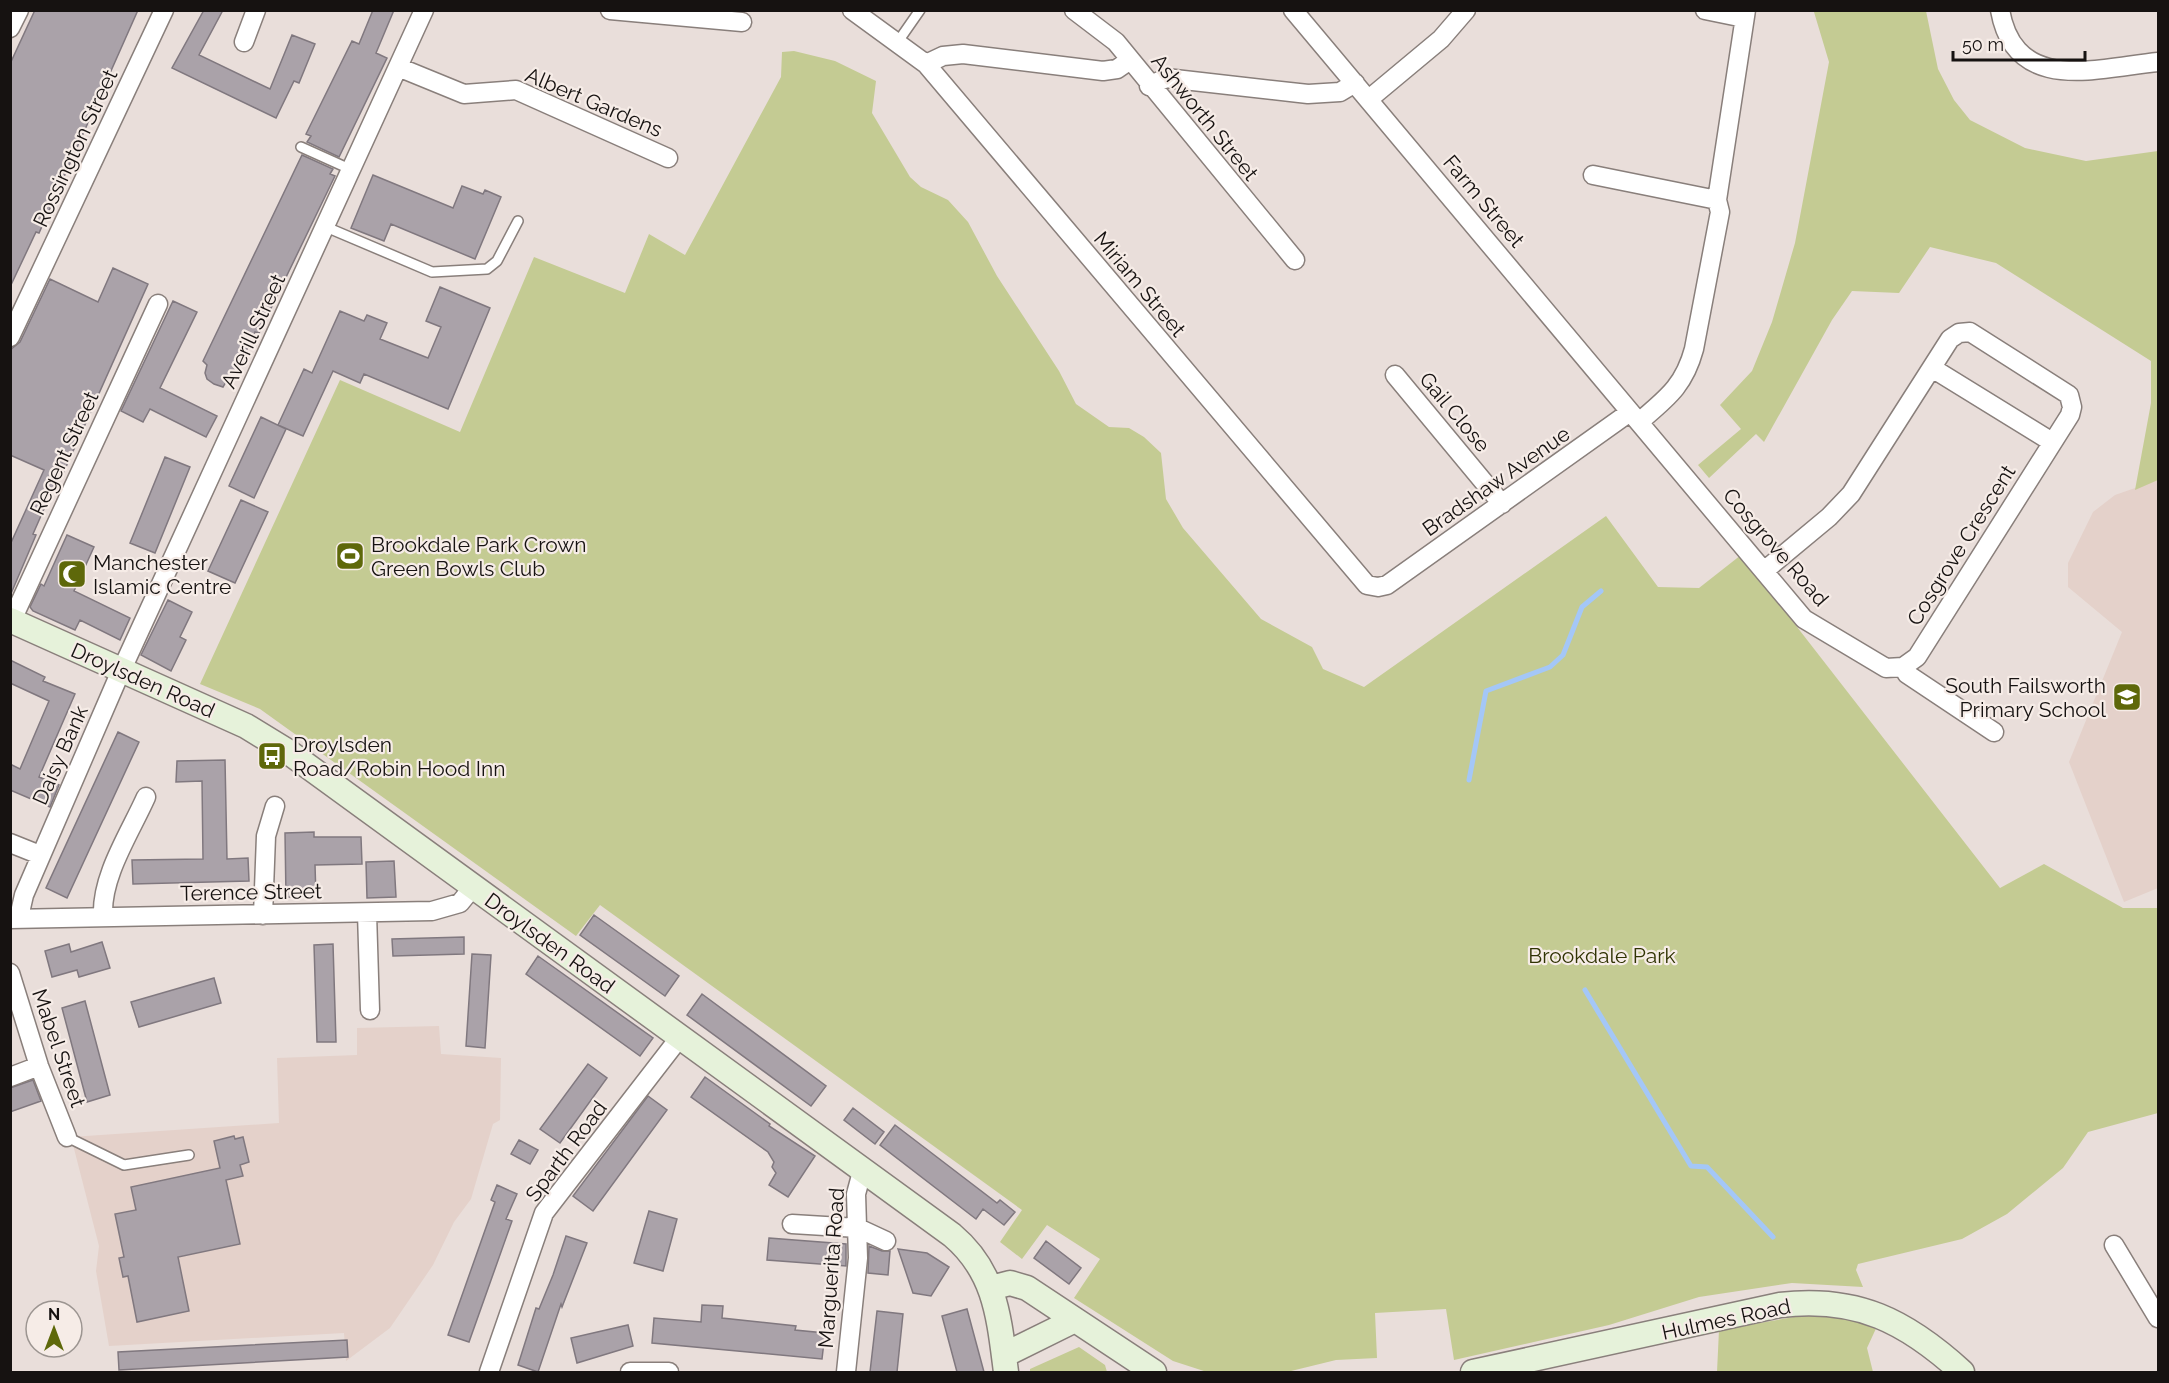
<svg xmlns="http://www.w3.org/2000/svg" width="2169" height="1383" font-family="Raleway,sans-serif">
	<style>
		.built { fill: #e4d1ca }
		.green { fill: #c4cb93 }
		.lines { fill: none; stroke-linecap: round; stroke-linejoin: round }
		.stream { stroke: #a4c7f7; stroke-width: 5 }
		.building { fill: #aaa2a9; stroke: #80787f; stroke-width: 1.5 }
		.lane-casing { stroke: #897f7b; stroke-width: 12 }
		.street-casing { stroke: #897f7b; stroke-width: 21 }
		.secondary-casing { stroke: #897f7b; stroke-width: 27 }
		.lane { stroke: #fff; stroke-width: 9 }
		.street { stroke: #fff; stroke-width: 18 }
		.secondary { stroke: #e6f2da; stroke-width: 24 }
		.labels { text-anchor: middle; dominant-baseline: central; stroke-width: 4.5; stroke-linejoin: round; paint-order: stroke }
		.street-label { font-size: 21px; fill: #161211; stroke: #f6ece7 }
		.poi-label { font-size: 21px; fill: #161211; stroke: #f6ece7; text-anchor: start }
		.park-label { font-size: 21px; fill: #303303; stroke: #f6ece7 }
	</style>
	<rect width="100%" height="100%" fill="#e9deda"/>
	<path class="built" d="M2158 480V888L2124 902 2069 762 2122 632 2068 587V563L2093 512 2115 495Z
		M439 1026 441 1054 501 1058 500 1120 493 1124 471 1199 454 1222 433 1265 390 1328 346 1361 344 1333 109 1346 96 1271 99 1246 71 1137 279 1123 277 1058 357 1055V1028Z"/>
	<path class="green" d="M1816 11H1926L1938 69 1954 100 1970 120 2025 148 2086 161 2158 151V480L2135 490 2151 403V361L1996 263 1930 247 1899 293 1852 291 1832 320 1764 442 1756 434 1709 478 1698 465 1741 429 1720 405 1752 371 1772 322 1795 243 1829 62 1814 12Z
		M794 51 835 61 876 81 872 113 910 177 921 187 948 200 968 222 997 276 1059 371 1076 404 1109 427 1129 428 1144 437 1161 453 1166 499 1183 528 1261 619 1312 647 1323 669 1364 687 1606 516 1658 587 1699 588 1741 555 2000 888 2044 864 2123 908H2158V1113L2088 1132 2063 1168 2007 1214 1962 1239 1858 1264 1856 1270 1863 1287 1792 1283 1699 1297 1609 1325 1454 1360 1446 1309 1375 1313 1377 1358 1336 1360 1287 1372H1207L1173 1361 1074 1298 1100 1259 1047 1225 1022 1259 1000 1242 1022 1210 600 905 576 936 260 709 200 684 340 380 460 432 534 257 625 293 649 234 685 255 781 77 782 52Z
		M1823 1312 1879 1322 1867 1348 1873 1372H1717L1719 1330Z
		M1079 1347 1105 1365 1107 1372H1030V1369Z"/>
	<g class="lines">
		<path class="stream" d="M1469 780 1486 691 1550 667 1563 655 1582 607 1601 591
			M1585 990 1691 1166 1707 1167 1773 1237"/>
	</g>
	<path class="building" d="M35 10H138L39 233 36 232 10 287V64Z
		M204 10H223L199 55 270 89 292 35 315 44 299 83 294 81 276 118 172 68Z
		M373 10H394L376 53 387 58 339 157 307 142 311 136 306 134 352 41 359 44Z
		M302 155 333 169 330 174 335 176 259 333 255 332 234 377 227 380 223 387 214 384 207 379 205 373 207 365 203 361Z
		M373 175 453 208 462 186 483 194 485 190 501 197 475 259 391 224 384 241 351 228Z
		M113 268 148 284 61 478 58 477 33 534 36 535 10 596V545L44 470 10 455V350L20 342 50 279 98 302Z
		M440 287 490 308 448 409 364 374 360 383 333 371 303 436 278 425 304 369 312 373 340 311 364 321 367 315 387 323 380 339 428 358 441 327 426 321Z
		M173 301 197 312 160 388 217 416 206 437 150 409 143 422 121 411Z
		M261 417 286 429 254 498 229 486Z
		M165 457 190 467 155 553 130 543Z
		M241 500 268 512 235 583 208 571Z
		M67 535 94 547 74 591 130 618 120 640 80 620 75 630 33 611 30 607 41 584 44 586Z
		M168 600 192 612 180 637 186 640 171 671 141 655Z
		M10 660 45 677 43 681 75 694 39 777 59 785 50 807 10 790V764L20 769 49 701 10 683Z
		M118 732 139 742 67 898 46 888Z
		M225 760 227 859 248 858 249 881 133 884 132 860 203 859 202 781 176 782 177 761Z
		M314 832V837H361L362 864 315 865 316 897H286L285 833Z
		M394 861 396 897 367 898 366 862Z
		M594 915 679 976 665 996 580 935Z
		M464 937V954L393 956 392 939Z
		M102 942 110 968 79 977 77 970 52 977 45 951 69 944 71 952Z
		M333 944 336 1042H317L314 945Z
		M472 954 491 955 485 1048 466 1046Z
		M538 956 653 1038 640 1056 526 974Z
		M214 978 221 1003 139 1027 131 1002Z
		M702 994 826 1086 811 1106 687 1015Z
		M85 1001 110 1095 87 1102 62 1008Z
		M588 1064 607 1078 560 1143 540 1129Z
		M705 1077 770 1124 769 1126 815 1156 788 1197 769 1185 776 1173 772 1167 774 1162 768 1152 691 1097Z
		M33 1080 41 1101 10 1112V1088Z
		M648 1096 667 1110 593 1211 573 1196Z
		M853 1108 884 1132 875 1144 844 1120Z
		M895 1125 997 1203 1000 1200 1015 1212 1004 1225 983 1209 976 1219 880 1145Z
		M234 1136 235 1139 243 1137 249 1162 240 1165 243 1176 226 1180 240 1244 178 1257 189 1311 137 1322 128 1276 123 1277 119 1258 124 1257 115 1214 136 1210 131 1187 220 1168 214 1141Z
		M519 1140 538 1150 530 1164 511 1154Z
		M497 1185 517 1194 506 1219 512 1221 469 1342 448 1335 495 1202 491 1200Z
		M649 1211 677 1219 663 1271 634 1263Z
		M566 1236 587 1243 562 1307 561 1304 538 1372 518 1365 536 1308 539 1309 553 1275Z
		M769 1238 846 1244V1266L767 1260Z
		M1046 1241 1081 1268 1069 1284 1034 1258Z
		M869 1246 882 1251H890L888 1275 868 1273Z
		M898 1249 927 1253 949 1267 931 1296 913 1293Z
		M702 1305 723 1306 722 1318 796 1326 795 1330 825 1333 822 1359 652 1343 654 1318 701 1322Z
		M967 1309 984 1372H957L942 1316Z
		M877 1311 903 1314 897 1372H870Z
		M628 1325 633 1346 577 1363 571 1338Z
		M347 1340 348 1357 119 1370 118 1352Z"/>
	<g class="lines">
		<g class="lane-casing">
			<path id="lane" d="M897 43 920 10
				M301 147 352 170
				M326 227 432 272 487 269 497 261 518 221
				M67 1137 124 1165 189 1155"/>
		</g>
		<g class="street-casing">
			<path id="street" d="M610 10 742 22
				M852 10 926 64 1367 585 1378 587 1387 585 1630 412
				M1074 10 1116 42 1295 260
				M1293 10 1804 619 1886 668 1903 667 1917 657 2070 415 2072 407 2069 395 1970 332 1959 333 1950 339 1851 494 1829 517 1764 571
				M1705 10 1744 18
				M2000 10C2015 95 2097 68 2158 62
				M10 28 19 10
				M244 42 256 10
				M926 64 943 56 963 54 1103 71 1117 69 1130 60
				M398 67 464 94 516 90 668 158
				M1149 86 1166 78 1308 94 1340 92 1355 83
				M1369 99 1441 39 1466 10
				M1593 175 1717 200
				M10 337 164 10
				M1932 368 2052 442
				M1395 375 1502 504
				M1639 422C1667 398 1684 386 1694 349L1720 212 1717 200 1746 10
				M12 620 158 304
				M1903 667 1907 674 1994 732
				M10 843 40 855
				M367 913 370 1010
				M263 915 266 836 275 806
				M103 916C101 876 130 833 146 797
				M19 917 24 895 117 680 424 10
				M10 919 432 911 460 903 473 887
				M10 973 39 1066 67 1137
				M10 1077 39 1066
				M792 1224 858 1228 886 1241
				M2114 1245 2158 1318
				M489 1372 544 1213 680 1037
				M630 1372H669
				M846 1372 858 1258 856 1194 863 1168"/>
		</g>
		<g class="secondary-casing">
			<path id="secondary" d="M10 620 246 726 287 751 952 1235C996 1272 999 1318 1006 1372
				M991 1288 1010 1283 1027 1288 1154 1372
				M1004 1355 1073 1321
				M1473 1372 1780 1305C1857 1296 1906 1321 1962 1372"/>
		</g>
		<use href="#lane" class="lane"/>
		<use href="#street" class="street"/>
		<use href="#secondary" class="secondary"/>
	</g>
	<defs>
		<g id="stadium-square" transform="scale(1.5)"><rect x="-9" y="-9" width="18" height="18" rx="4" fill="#5e680a" stroke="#f6ece7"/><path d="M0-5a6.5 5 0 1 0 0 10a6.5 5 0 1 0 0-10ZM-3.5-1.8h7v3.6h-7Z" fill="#fff"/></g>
		<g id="mosque-square" transform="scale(1.5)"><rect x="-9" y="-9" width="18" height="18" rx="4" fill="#5e680a" stroke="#f6ece7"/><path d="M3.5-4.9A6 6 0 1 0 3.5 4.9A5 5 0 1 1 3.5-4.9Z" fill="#fff"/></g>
		<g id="school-square" transform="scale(1.5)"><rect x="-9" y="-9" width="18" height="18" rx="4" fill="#5e680a" stroke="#f6ece7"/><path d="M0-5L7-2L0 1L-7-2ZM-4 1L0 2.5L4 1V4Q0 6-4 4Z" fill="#fff"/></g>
		<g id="bus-square" transform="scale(1.5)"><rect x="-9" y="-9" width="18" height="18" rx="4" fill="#5e680a" stroke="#f6ece7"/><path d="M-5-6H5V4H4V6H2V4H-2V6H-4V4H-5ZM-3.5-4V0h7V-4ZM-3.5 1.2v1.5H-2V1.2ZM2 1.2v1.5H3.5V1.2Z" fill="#fff"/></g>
	</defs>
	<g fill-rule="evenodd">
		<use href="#stadium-square" x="350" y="556"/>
		<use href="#mosque-square" x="72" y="574"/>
		<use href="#school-square" x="2127" y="697"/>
		<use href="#bus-square" x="272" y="756"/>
	</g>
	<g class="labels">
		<g class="street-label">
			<text transform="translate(594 102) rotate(23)">Albert Gardens</text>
			<text transform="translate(1205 117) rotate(51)">Ashworth Street</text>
			<text transform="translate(75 148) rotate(-65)">Rossington Street</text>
			<text transform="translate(1484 201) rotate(50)">Farm Street</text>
			<text transform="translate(1140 284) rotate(50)">Miriam Street</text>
			<text transform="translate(253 331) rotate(-65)">Averill Street</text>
			<text transform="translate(1455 412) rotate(50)">Gail Close</text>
			<text transform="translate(64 453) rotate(-65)">Regent Street</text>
			<text transform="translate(1496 481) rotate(-35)">Bradshaw Avenue</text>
			<text transform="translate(1961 545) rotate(-58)">Cosgrove Crescent</text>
			<text transform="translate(1776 547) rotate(49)">Cosgrove Road</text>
			<text transform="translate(143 680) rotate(24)">Droylsden Road</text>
			<text transform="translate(60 755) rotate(-66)">Daisy Bank</text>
			<text transform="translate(251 892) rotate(-1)">Terence Street</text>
			<text transform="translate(550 943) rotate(36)">Droylsden Road</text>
			<text transform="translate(59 1048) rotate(71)">Mabel Street</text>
			<text transform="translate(566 1151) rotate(-53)">Sparth Road</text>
			<text transform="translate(831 1268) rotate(-86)">Marguerita Road</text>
			<text transform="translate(1726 1319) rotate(-12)">Hulmes Road</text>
		</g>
		<g class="poi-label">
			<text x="371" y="544">Brookdale Park Crown<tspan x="371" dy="24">Green Bowls Club</tspan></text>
			<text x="93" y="562">Manchester<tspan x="93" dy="24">Islamic Centre</tspan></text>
			<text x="2106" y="685" text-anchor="end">South Failsworth<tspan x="2106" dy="24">Primary School</tspan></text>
			<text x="293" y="744">Droylsden<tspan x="293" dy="24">Road/Robin Hood Inn</tspan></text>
		</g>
		<g class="park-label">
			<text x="1602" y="955">Brookdale Park</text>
		</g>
	</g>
	<rect width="2169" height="1383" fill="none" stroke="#161211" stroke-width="24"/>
	<g transform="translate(54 1329)"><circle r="28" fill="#f6ece7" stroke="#9c9591" stroke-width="1.5"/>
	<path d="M0-4.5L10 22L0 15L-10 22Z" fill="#5e680a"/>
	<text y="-9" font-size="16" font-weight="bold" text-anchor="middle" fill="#161211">N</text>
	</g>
	<path d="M1953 51v9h132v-9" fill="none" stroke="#161211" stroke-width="3"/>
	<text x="1962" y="51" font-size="18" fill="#161211" stroke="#f6ece7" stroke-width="4.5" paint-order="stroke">50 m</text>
</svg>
